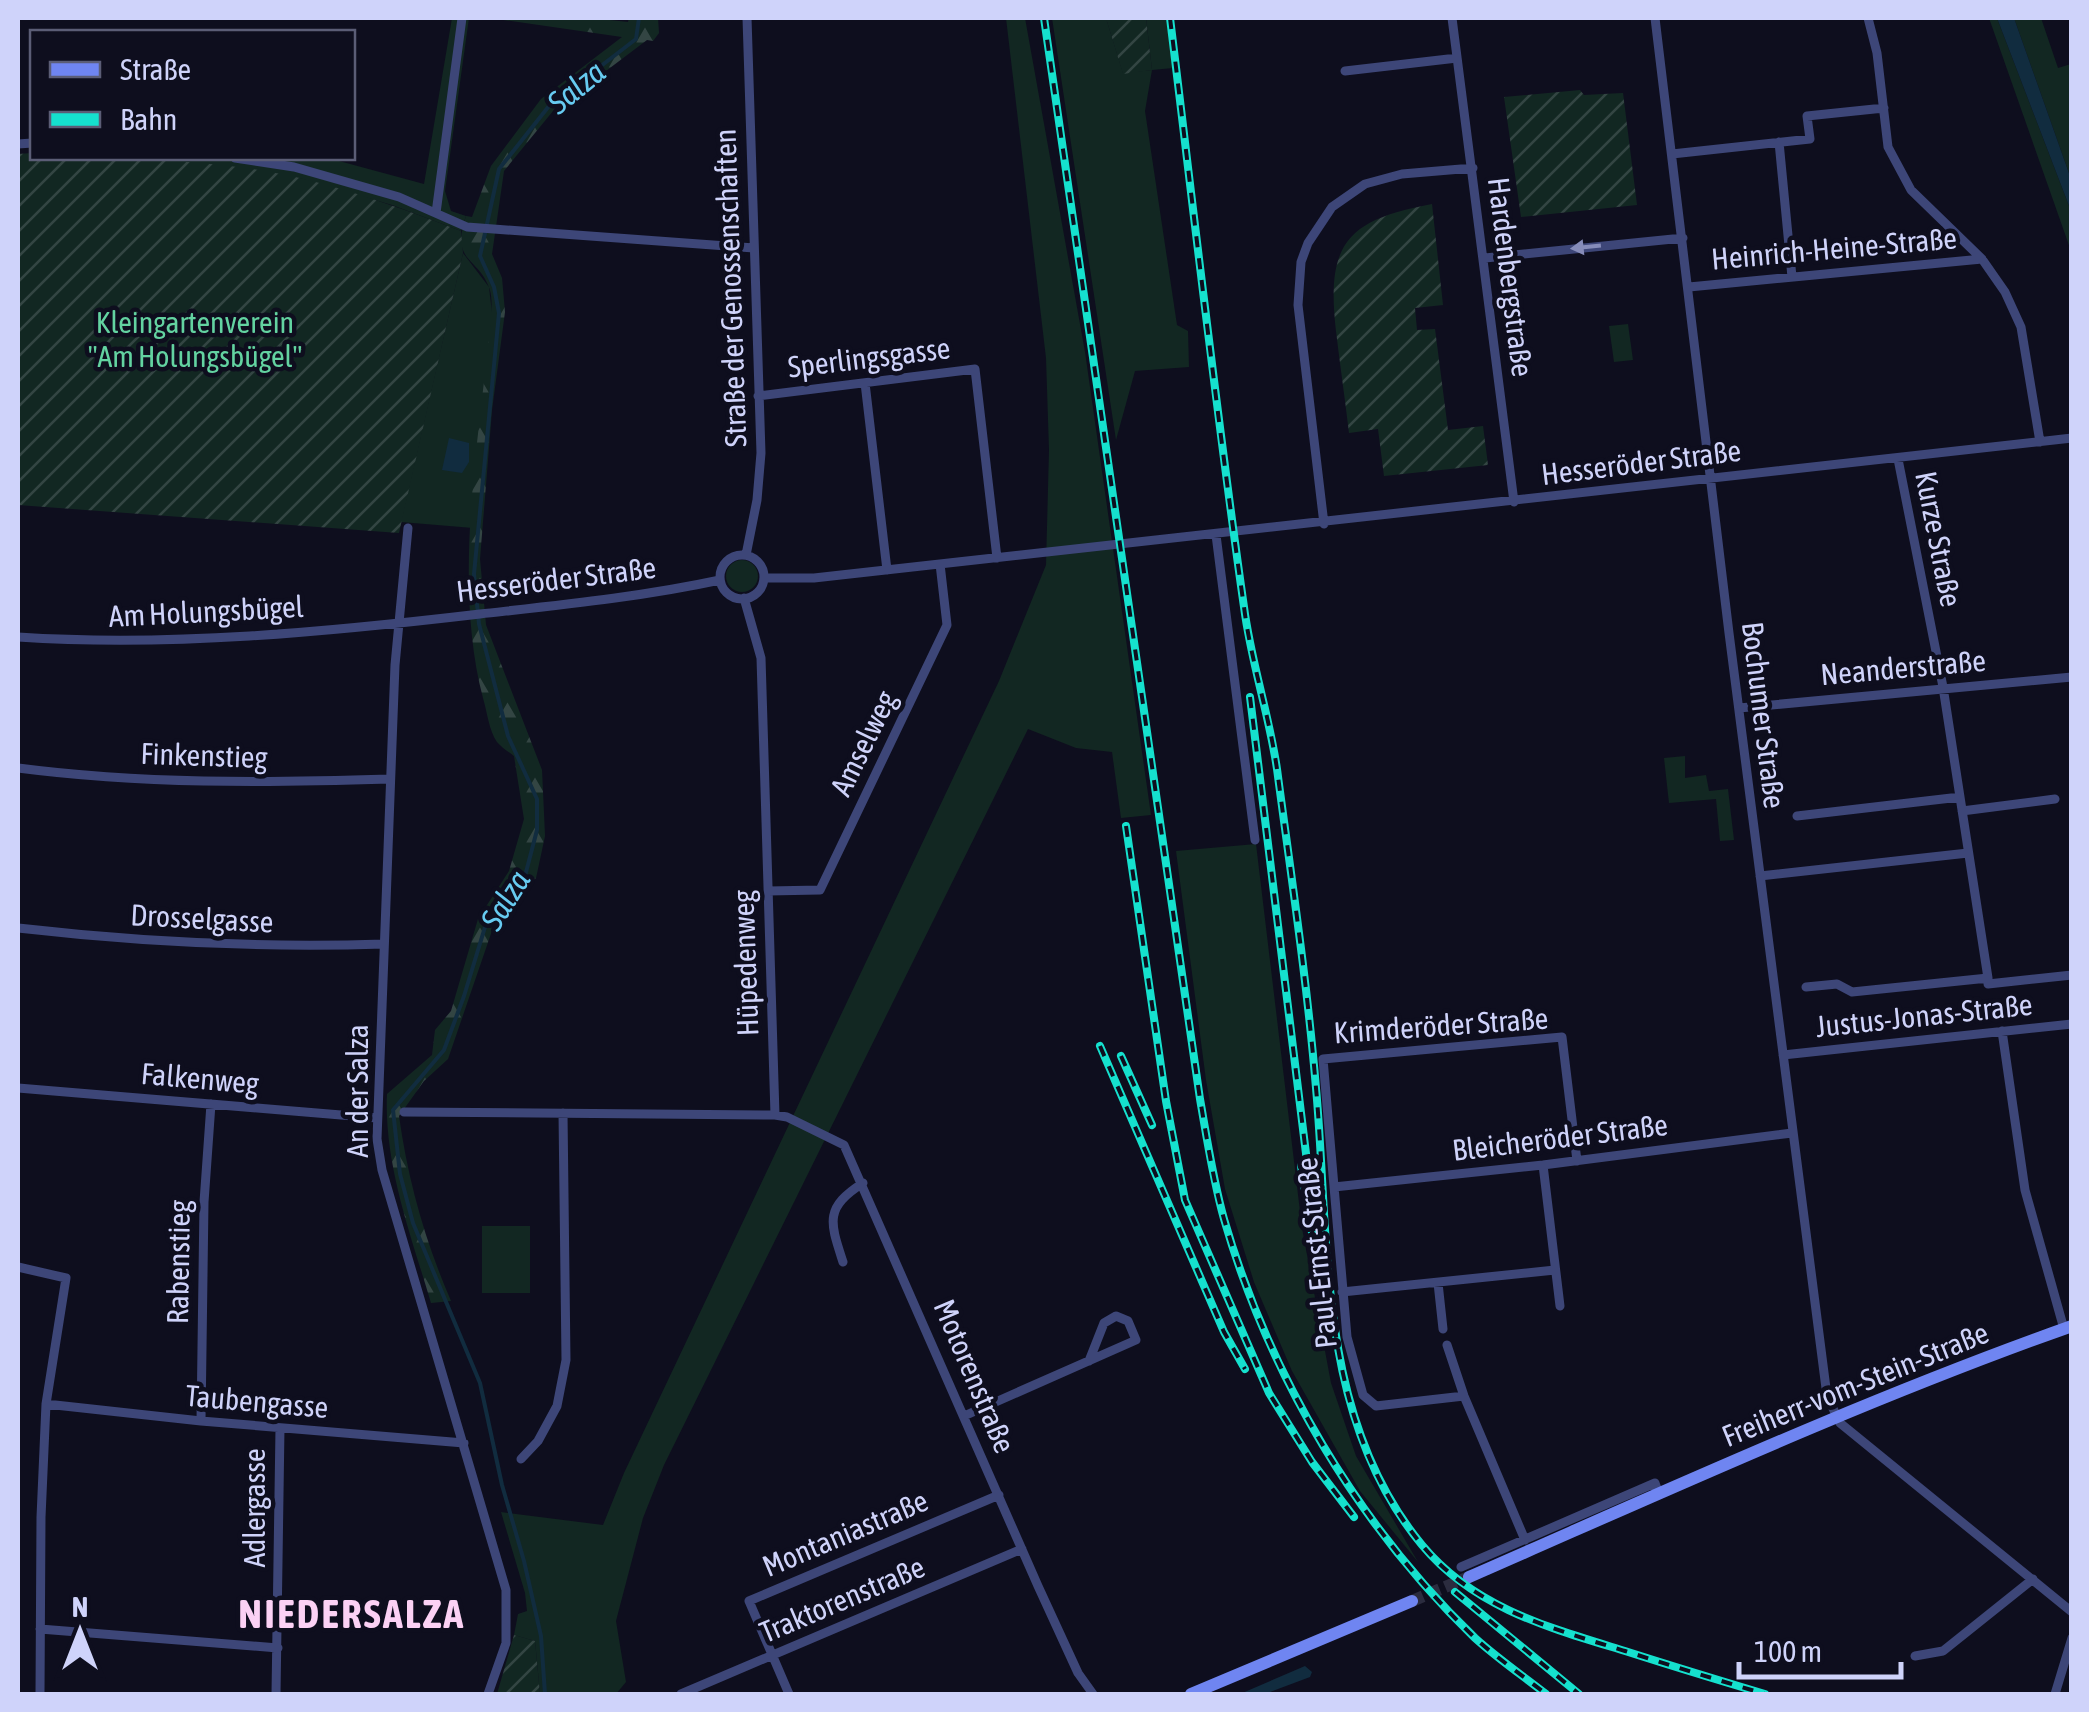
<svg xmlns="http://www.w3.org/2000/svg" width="2089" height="1712" font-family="'Asap Condensed',sans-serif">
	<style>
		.grass { fill: #122722 }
		.forest { fill: url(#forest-firs) }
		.garden { fill: url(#garden-furrows) }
		.water { fill: #112c3f }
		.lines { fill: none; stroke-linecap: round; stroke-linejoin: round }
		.stream { stroke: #112c3f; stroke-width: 4 }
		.secondary-tunnel { stroke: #2b2c3f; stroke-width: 12; stroke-dasharray: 12 6; stroke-linecap: butt }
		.minor { stroke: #3d4678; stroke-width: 9 }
		.secondary { stroke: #6f85f1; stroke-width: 12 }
		.rail-casing { stroke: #15e1ce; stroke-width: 8 }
		.rail { stroke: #0e0e1e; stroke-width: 4; stroke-dasharray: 11; stroke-linecap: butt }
		.oneway { fill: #868cb9 }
		.labels { text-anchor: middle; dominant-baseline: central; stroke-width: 9; stroke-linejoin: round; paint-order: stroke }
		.street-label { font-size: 30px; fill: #cfd3fa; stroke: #0e0e1e }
		.park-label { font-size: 30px; fill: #63d3a1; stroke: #0e0e1e }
		.water-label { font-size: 32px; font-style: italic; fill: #67cbf1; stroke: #0e0e1e }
		.district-label { font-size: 40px; font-weight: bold; letter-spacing: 2.5px; fill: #fbd1f4; stroke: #0e0e1e }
	</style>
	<defs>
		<pattern id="forest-firs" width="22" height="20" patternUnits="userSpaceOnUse" patternTransform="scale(2.5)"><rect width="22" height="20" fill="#122722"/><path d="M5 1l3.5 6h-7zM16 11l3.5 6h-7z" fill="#334543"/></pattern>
		<pattern id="garden-furrows" width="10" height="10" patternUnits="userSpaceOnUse" patternTransform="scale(2.5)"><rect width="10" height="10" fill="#122722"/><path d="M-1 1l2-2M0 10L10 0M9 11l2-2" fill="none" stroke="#334543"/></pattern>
	</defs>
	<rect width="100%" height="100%" fill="#0e0e1e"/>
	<path class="grass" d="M452 18H469L445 191 451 211 466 216 461 231 392 205 299 178 148 158H328L424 184Z
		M1006 18H1025L1085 352 1151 815 1121 818 1112 752 1076 748 1028 729 664 1465 643 1518 616 1621 626 1682 616 1694H540L535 1641 514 1635 518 1614 527 1611 525 1593 501 1512 603 1525 624 1473 999 681 1046 565 1049 450 1046 358Z
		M1052 18H1106L1123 73 1152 70 1146 18H1166L1173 68 1152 70 1145 111 1177 325 1188 331 1189 367 1135 371 1116 440Z
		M1989 18H1997L2071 211V251Z
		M2014 18H2041L2058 68 2071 64V179Z
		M463 253 489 287 492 313 473 528 401 522Z
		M1628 324 1633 360 1614 362 1609 326Z
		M726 576a16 16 0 1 1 32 0a16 16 0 1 1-32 0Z
		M1685 756V778L1706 775 1709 791 1728 789 1734 840 1720 841 1716 799 1669 803 1664 758Z
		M1256 844 1302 1228 1331 1383 1356 1456 1418 1562 1360 1491 1292 1371 1254 1282 1225 1189 1206 1080 1176 851Z
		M482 1226H530V1293H482Z"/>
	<path class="forest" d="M490 18H591L628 22 629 18H658L659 33 653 41 647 40 553 111 504 171 492 254 502 278 505 312 492 410 480 559 486 625 542 770 545 836 536 878 496 919 448 1059 424 1081 399 1116C408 1181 425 1241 451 1301L431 1303C411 1235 384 1165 387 1094L432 1055 435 1030 451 1011 478 919 509 871 524 819 514 756C509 752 501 747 497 742 489 731 487 711 483 698 453 583 478 446 490 328 491 316 493 301 490 290 479 256 450 264 466 216L472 217 491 166 541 99 622 37Z"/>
	<path class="garden" d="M1106 18H1146L1152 70 1123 74Z
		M1580 90 1584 95 1623 93 1637 205 1521 217 1504 97Z
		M32 153V158C122 158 212 158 300 178 355 191 408 211 461 231L463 253 399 533 18 505V154Z
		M1432 204 1443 305 1415 308 1417 330 1435 329 1448 430 1483 426 1488 465 1384 476 1378 429 1349 433C1345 399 1340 365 1336 331 1326 244 1346 220 1432 204Z
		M514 1635 535 1641 540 1694H497Z"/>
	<path class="water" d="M1997 18H2014L2071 179V211Z
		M449 438 469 443V462L462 473 442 470Z
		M1305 1666 1312 1672 1310 1677 1265 1694H1240Z"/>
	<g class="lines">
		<path class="stream" d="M545 1694 541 1636 524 1561 502 1485 480 1383 413 1223 400 1174 393 1110 444 1050 464 996 489 914 525 876 537 830V799L508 736 479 624 474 574 499 313 494 287 480 256 499 169 549 106 636 39 639 18"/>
		<path class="secondary-tunnel" d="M1412 1601 1469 1577"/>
		<path class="minor" d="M1452 18 1514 502
			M1655 18 1729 633 1827 1396 1840 1423 2072 1612
			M1868 18 1877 53 1888 147 1911 190 1982 259 2005 292 2021 327 2040 442
			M1345 71 1457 58
			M1779 142 1792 277
			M18 144 32 143
			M1672 154 1810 139 1807 116 1884 108
			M235 158 294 167 399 197 467 227 754 248
			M436 213 462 18
			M1485 258 1683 238
			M1689 287 1982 259
			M865 383 887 570
			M758 396 975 369 997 558
			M1898 459 1943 687 1988 978
			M1324 524 1298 305 1301 262 1308 243 1332 207 1365 184 1402 174 1473 168
			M408 528 395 665 377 1139 382 1170 506 1590V1643L488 1694
			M1216 535 1255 840
			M746 555 757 500 761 453 747 18
			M720 577a22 22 0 1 1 44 0a22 22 0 1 1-44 0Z
			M764 578H814L2072 438
			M744 598 761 658 775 1115
			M18 637C172 647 327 632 480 614 560 605 641 597 720 580
			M1739 708 2072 677
			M18 768C141 784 266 783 390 779
			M1962 811 2055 799
			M1797 816 1960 797
			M1760 876 1968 853
			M768 891 820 890 947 625 940 564
			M18 928C140 942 261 948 384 944
			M1806 987 1837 984 1852 992 1988 978V984L2072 975
			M2002 1031 2025 1190 2064 1329
			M1783 1055 2072 1024
			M18 1088 377 1118
			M404 1112 775 1115 787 1117 844 1145 1038 1586 1078 1673 1093 1694
			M1543 1165 1560 1306
			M1334 1187 1543 1165 1792 1133
			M843 1262C830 1222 824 1208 863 1183
			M18 1267 66 1278 46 1404 41 1517 40 1694
			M1438 1283 1443 1329
			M1342 1292 1555 1270
			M1447 1345 1464 1396 1525 1540
			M1464 1396 1376 1406 1363 1395 1347 1337 1323 1059 1562 1037 1577 1161
			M46 1404 201 1421 464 1443
			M964 1416 1136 1340 1128 1321 1116 1316 1104 1323 1089 1361
			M201 1421 204 1202 211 1104
			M521 1459 538 1441 557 1406 566 1360 563 1113
			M1461 1567 1655 1483 1659 1494
			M40 1629 278 1648
			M1915 1656 1943 1651 2033 1579
			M276 1694 280 1428
			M681 1694 1022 1549
			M789 1694 749 1601 999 1495
			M2055 1694 2072 1638"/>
		<path class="secondary" d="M1469 1577C1668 1490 1866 1399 2072 1326
			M1191 1694 1412 1601"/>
		<g class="rail-casing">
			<path id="rail" d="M1044 18 1200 1099C1207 1139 1213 1180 1224 1219 1269 1375 1358 1525 1475 1638 1497 1658 1523 1676 1546 1694
				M1170 18C1194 214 1216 411 1244 607 1251 662 1269 714 1277 769 1291 875 1307 981 1316 1088 1330 1242 1316 1417 1422 1545 1474 1608 1550 1628 1625 1651 1672 1666 1718 1680 1765 1694
				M1250 697 1309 1178
				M1126 826 1166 1101 1185 1200 1269 1393 1312 1462 1354 1517
				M1100 1046 1224 1332 1245 1369
				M1121 1056 1152 1125
				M1301 1166 1318 1269
				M1455 1592 1579 1694"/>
		</g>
		<use href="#rail" class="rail"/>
	</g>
	<defs><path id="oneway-solid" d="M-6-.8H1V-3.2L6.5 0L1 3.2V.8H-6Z" transform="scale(2.5)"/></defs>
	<use class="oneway" href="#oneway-solid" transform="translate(1586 247) rotate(174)"/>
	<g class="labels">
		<g class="street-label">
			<text transform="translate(1834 248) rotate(-5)">Heinrich-Heine-Straße</text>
			<text transform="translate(1511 277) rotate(83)">Hardenbergstraße</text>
			<text transform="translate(730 288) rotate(-92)">Straße der Genossenschaften</text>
			<text transform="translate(869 357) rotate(-7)">Sperlingsgasse</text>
			<text transform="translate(1641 462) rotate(-7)">Hesseröder Straße</text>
			<text transform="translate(1939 539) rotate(79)">Kurze Straße</text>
			<text transform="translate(556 579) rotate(-7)">Hesseröder Straße</text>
			<text transform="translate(206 611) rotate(-3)">Am Holungsbügel</text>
			<text transform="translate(1903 667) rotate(-5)">Neanderstraße</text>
			<text transform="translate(1764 715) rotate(83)">Bochumer Straße</text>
			<text transform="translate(863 743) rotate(-64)">Amselweg</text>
			<text transform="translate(204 755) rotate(2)">Finkenstieg</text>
			<text transform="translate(202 918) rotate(3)">Drosselgasse</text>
			<text transform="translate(745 963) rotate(-92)">Hüpedenweg</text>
			<text transform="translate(1924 1015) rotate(-6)">Justus-Jonas-Straße</text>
			<text transform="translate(1441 1025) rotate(-4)">Krimderöder Straße</text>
			<text transform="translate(200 1078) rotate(5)">Falkenweg</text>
			<text transform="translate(357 1091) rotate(-90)">An der Salza</text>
			<text transform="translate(1560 1137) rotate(-7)">Bleicheröder Straße</text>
			<text transform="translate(1316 1253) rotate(-96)">Paul-Ernst-Straße</text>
			<text transform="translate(178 1262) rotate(-89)">Rabenstieg</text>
			<text transform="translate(975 1376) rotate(67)">Motorenstraße</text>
			<text transform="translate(1855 1384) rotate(-22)">Freiherr-vom-Stein-Straße</text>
			<text transform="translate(257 1401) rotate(5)">Taubengasse</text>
			<text transform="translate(254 1508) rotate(-90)">Adlergasse</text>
			<text transform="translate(845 1533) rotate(-23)">Montaniastraße</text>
			<text transform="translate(842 1599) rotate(-23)">Traktorenstraße</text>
		</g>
		<g class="park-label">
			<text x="195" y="322">Kleingartenverein<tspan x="195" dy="34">"Am Holungsbügel"</tspan></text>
		</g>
		<g class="water-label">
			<text transform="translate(576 87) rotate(-39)">Salza</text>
			<text transform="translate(505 900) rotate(-58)">Salza</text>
		</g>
		<g class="district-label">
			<text x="352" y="1613">NIEDERSALZA</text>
		</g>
	</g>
	<rect width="2089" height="1712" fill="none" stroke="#cfd3fa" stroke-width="40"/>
	<rect x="30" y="30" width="325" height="130" fill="#0e0e1e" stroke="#5b5d76" stroke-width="2.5"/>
	<rect x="50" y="62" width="50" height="15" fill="#6f85f1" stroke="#5b5d76" stroke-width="2.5"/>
	<text x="120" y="80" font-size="30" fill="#cfd3fa">Straße</text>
	<rect x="50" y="112" width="50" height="15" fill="#15e1ce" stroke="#5b5d76" stroke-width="2.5"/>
	<text x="120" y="130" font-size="30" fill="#cfd3fa">Bahn</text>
	<g transform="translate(80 1632)" stroke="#0e0e1e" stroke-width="8" paint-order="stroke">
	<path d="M0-8L18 38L0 25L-18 38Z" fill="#cfd3fa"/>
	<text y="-15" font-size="28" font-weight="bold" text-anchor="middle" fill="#cfd3fa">N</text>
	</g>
	<path d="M1739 1662v15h162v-15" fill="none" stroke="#cfd3fa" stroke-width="5"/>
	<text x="1754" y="1662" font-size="30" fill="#cfd3fa" stroke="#0e0e1e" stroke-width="8" paint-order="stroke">100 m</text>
</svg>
